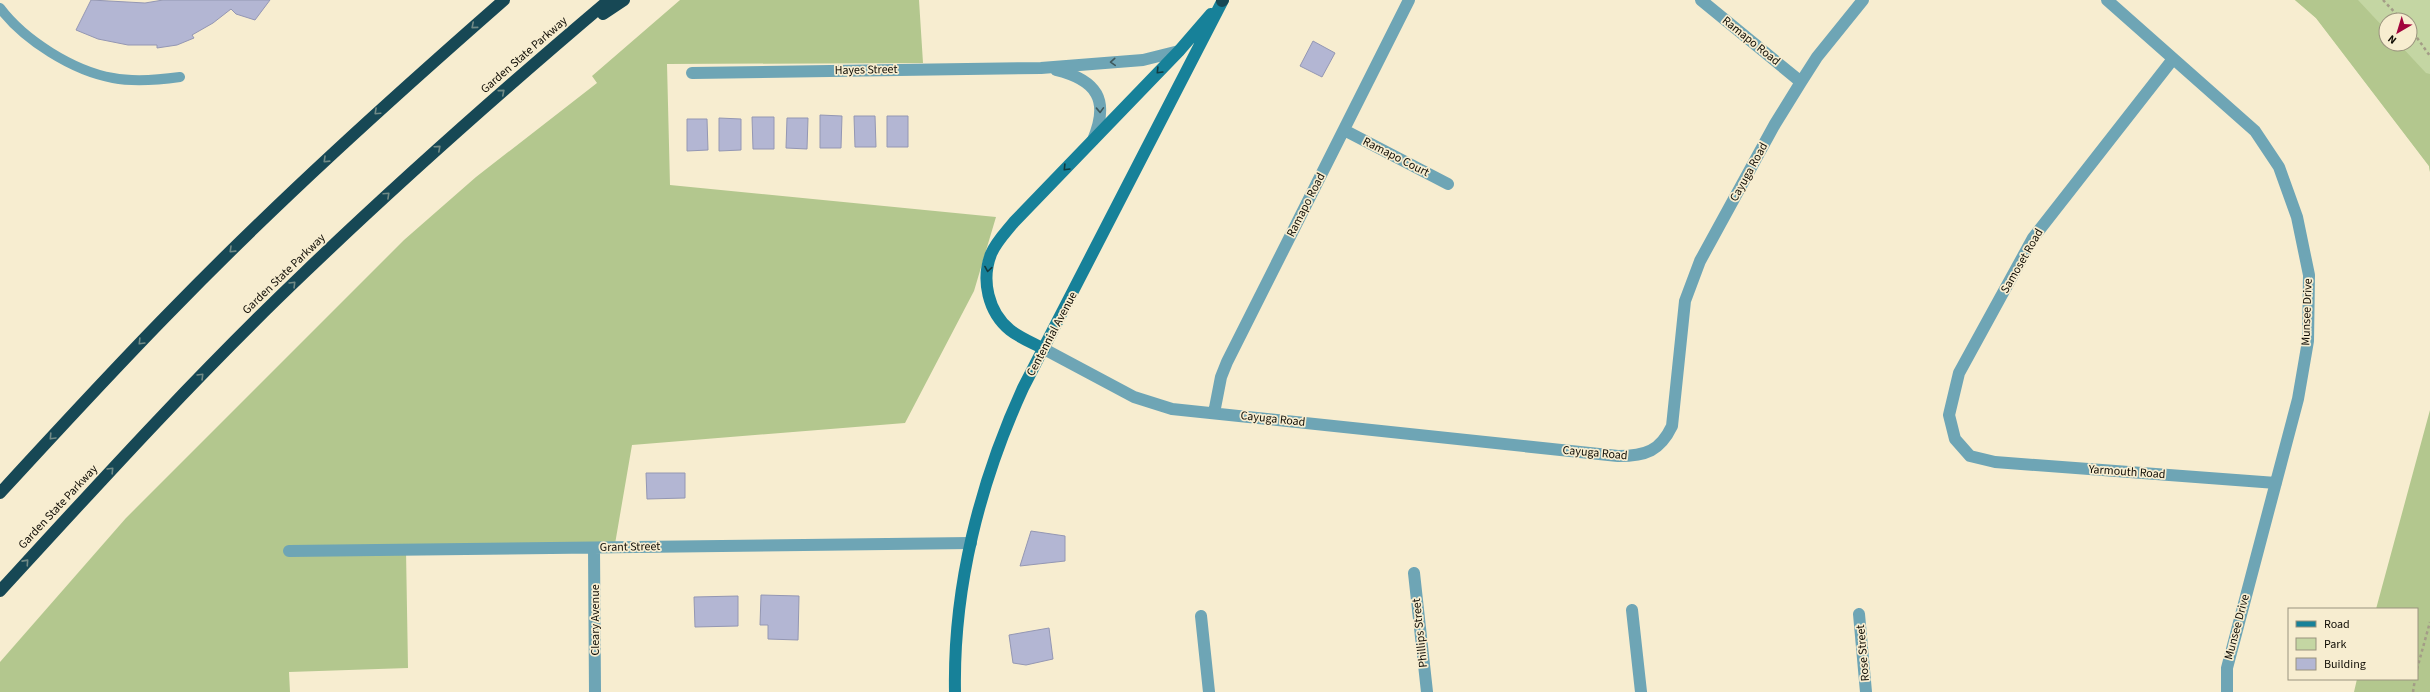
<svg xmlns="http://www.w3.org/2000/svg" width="2430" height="692" font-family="'Source Sans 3',sans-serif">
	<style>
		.green { fill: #c4d6a3; fill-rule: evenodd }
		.forest { fill: #b3c78e }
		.building { fill: #b3b6d3; stroke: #9497b3 }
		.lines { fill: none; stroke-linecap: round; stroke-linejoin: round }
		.path { stroke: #a39c86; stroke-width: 2.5; stroke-dasharray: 3 3; stroke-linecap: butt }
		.lane { stroke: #6ea5b5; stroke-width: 10 }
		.street { stroke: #6ea5b5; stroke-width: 12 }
		.secondary { stroke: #178199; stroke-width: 12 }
		.highway { stroke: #174855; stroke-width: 12 }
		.oneway { stroke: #718a86 }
		.oneway2 { stroke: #3e585c }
		.oneway3 { stroke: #123b40 }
		.labels { text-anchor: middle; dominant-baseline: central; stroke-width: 3.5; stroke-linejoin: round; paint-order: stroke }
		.street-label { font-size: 12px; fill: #0f0c04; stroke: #f7edd0 }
	</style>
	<rect width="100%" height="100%" fill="#f7edd0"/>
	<path class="green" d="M2295 0H2430V172L2429 166 2316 18ZM2386 20H2410V44H2386Z"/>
	<path class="forest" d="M680 0H919L923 63 667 64 670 185 996 217 974 291 905 423 632 445 615 544 406 550 408 668 289 672 290 692H0V662L126 518 404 240 476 177 597 83 592 76Z
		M2295 0H2358L2386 30V44H2399L2426 73 2430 74V172L2429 166 2316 18Z
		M2430 410V692H2354L2357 679H2417V609H2376Z"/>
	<path class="building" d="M91 0 145 3 163 0H270L255 20 236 14 231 9 213 23 192 35 194 38 177 45 157 48V45H128L98 39 76 30Z
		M1313 41 1335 53 1322 77 1300 66Z
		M820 115 842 116 841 148H820Z
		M854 116H875L876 147H855Z
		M887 116H908V147H887Z
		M752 117H774V149H753Z
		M719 118 741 119V150L719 151Z
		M787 118H808L807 149 786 148Z
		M687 119H707L708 150 687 151Z
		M646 473H685V498L647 499Z
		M1031 531 1065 536V561L1020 566Z
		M761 595 799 596 798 640 768 639V625H760Z
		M738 596V626L695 627 694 597Z
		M1049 628 1053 659 1026 665 1013 663 1009 635Z"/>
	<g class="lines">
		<path class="path" d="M2383 0 2402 20
			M2410 28 2430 56
			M2417 669 2430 622
			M2413 692 2415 679"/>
		<path class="lane" d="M0 8C24 40 73 71 113 78 134 82 158 80 180 77"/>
		<path class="street" d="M1701 0 1801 82
			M2107 0 2255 131 2279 167 2297 217 2309 275 2308 341 2298 399 2227 668V692
			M2173 59 2033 238 1959 373 1949 415 1955 439 1970 456 1995 462 2276 483
			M1056 70C1097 80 1110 100 1093 140
			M692 73 1041 68 1143 60 1179 51
			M1344 130 1448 184
			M1044 349 1134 397 1172 409 1618 456C1646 456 1660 451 1672 426L1685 301 1700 261 1775 124 1801 82 1817 57 1863 0
			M1214 413 1221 377 1227 362 1409 0
			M594 548 595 692
			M289 551 971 543
			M1414 573 1427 692
			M1632 610 1641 692
			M1859 614 1866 692
			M1201 616 1209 692"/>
		<path class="secondary" d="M1044 349C1033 343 1020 338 1010 330 988 312 981 280 991 254 996 242 1006 232 1014 222L1179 51 1211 14
			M955 692C953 587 980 482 1023 388L1223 0"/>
		<path class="highway" d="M1222 1 1223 0
			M603 14 624 0
			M0 493C57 431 113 370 172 310 278 201 390 100 504 0
			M0 591C99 483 198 374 304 273 403 178 505 88 609 0"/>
	</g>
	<defs><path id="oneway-chevron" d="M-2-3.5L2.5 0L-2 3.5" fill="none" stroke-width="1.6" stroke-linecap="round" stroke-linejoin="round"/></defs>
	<g class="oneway">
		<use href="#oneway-chevron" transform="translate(474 26) rotate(139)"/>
		<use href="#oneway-chevron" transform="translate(502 92) rotate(-41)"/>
		<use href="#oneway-chevron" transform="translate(377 112) rotate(137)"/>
		<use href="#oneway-chevron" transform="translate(438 148) rotate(-42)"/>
		<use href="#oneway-chevron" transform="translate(326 160) rotate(136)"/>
		<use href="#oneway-chevron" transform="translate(387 195) rotate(-43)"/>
		<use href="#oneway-chevron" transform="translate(232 250) rotate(136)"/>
		<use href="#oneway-chevron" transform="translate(293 284) rotate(-45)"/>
		<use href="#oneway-chevron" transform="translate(141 342) rotate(134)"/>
		<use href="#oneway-chevron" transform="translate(201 376) rotate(-45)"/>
		<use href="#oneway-chevron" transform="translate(52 437) rotate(133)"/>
		<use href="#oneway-chevron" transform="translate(111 470) rotate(-46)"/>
		<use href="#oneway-chevron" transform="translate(26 562) rotate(-48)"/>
	</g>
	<g class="oneway2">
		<use href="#oneway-chevron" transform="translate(1113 62) rotate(176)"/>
		<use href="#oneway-chevron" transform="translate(1100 110) rotate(88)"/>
	</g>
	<g class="oneway3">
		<use href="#oneway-chevron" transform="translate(1159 71) rotate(134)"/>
		<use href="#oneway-chevron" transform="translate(1066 168) rotate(134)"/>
		<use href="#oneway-chevron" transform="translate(988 269) rotate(99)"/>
	</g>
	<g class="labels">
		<g class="street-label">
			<text transform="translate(1751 41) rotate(39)">Ramapo Road</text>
			<text transform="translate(524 55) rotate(-41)">Garden State Parkway</text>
			<text transform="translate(866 70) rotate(-1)">Hayes Street</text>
			<text transform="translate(1396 157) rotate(27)">Ramapo Court</text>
			<text transform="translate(1749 172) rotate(-61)">Cayuga Road</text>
			<text transform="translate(1306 205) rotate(-63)">Ramapo Road</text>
			<text transform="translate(2022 261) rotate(-60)">Samoset Road</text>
			<text transform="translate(284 274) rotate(-44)">Garden State Parkway</text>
			<text transform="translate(2307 312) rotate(-88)">Munsee Drive</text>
			<text transform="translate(1052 334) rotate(-62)">Centennial Avenue</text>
			<text transform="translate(1273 419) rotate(6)">Cayuga Road</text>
			<text transform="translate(1595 453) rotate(5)">Cayuga Road</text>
			<text transform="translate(2127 472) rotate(4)">Yarmouth Road</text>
			<text transform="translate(58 507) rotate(-47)">Garden State Parkway</text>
			<text transform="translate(630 547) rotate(-1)">Grant Street</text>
			<text transform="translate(595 620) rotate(-90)">Cleary Avenue</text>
			<text transform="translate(2237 627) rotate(-75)">Munsee Drive</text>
			<text transform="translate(1420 633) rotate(-96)">Phillips Street</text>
			<text transform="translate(1863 653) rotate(-95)">Rose Street</text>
		</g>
	</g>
	<rect x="2288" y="608" width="130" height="72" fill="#f7edd0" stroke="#9a937e"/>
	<rect x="2296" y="621" width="20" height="6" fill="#178199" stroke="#9a937e"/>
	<text x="2324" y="628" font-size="12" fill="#0f0c04">Road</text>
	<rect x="2296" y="638" width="20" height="12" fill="#c4d6a3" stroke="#9a937e"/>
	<text x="2324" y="648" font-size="12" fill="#0f0c04">Park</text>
	<rect x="2296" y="658" width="20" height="12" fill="#b3b6d3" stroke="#9a937e"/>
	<text x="2324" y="668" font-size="12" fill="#0f0c04">Building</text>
	<g transform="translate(2398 32) rotate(218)"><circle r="19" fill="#f7edd0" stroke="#9a937e"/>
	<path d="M0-3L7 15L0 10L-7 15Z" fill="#a2043d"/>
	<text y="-6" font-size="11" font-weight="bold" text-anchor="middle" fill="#0f0c04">N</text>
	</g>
</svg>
